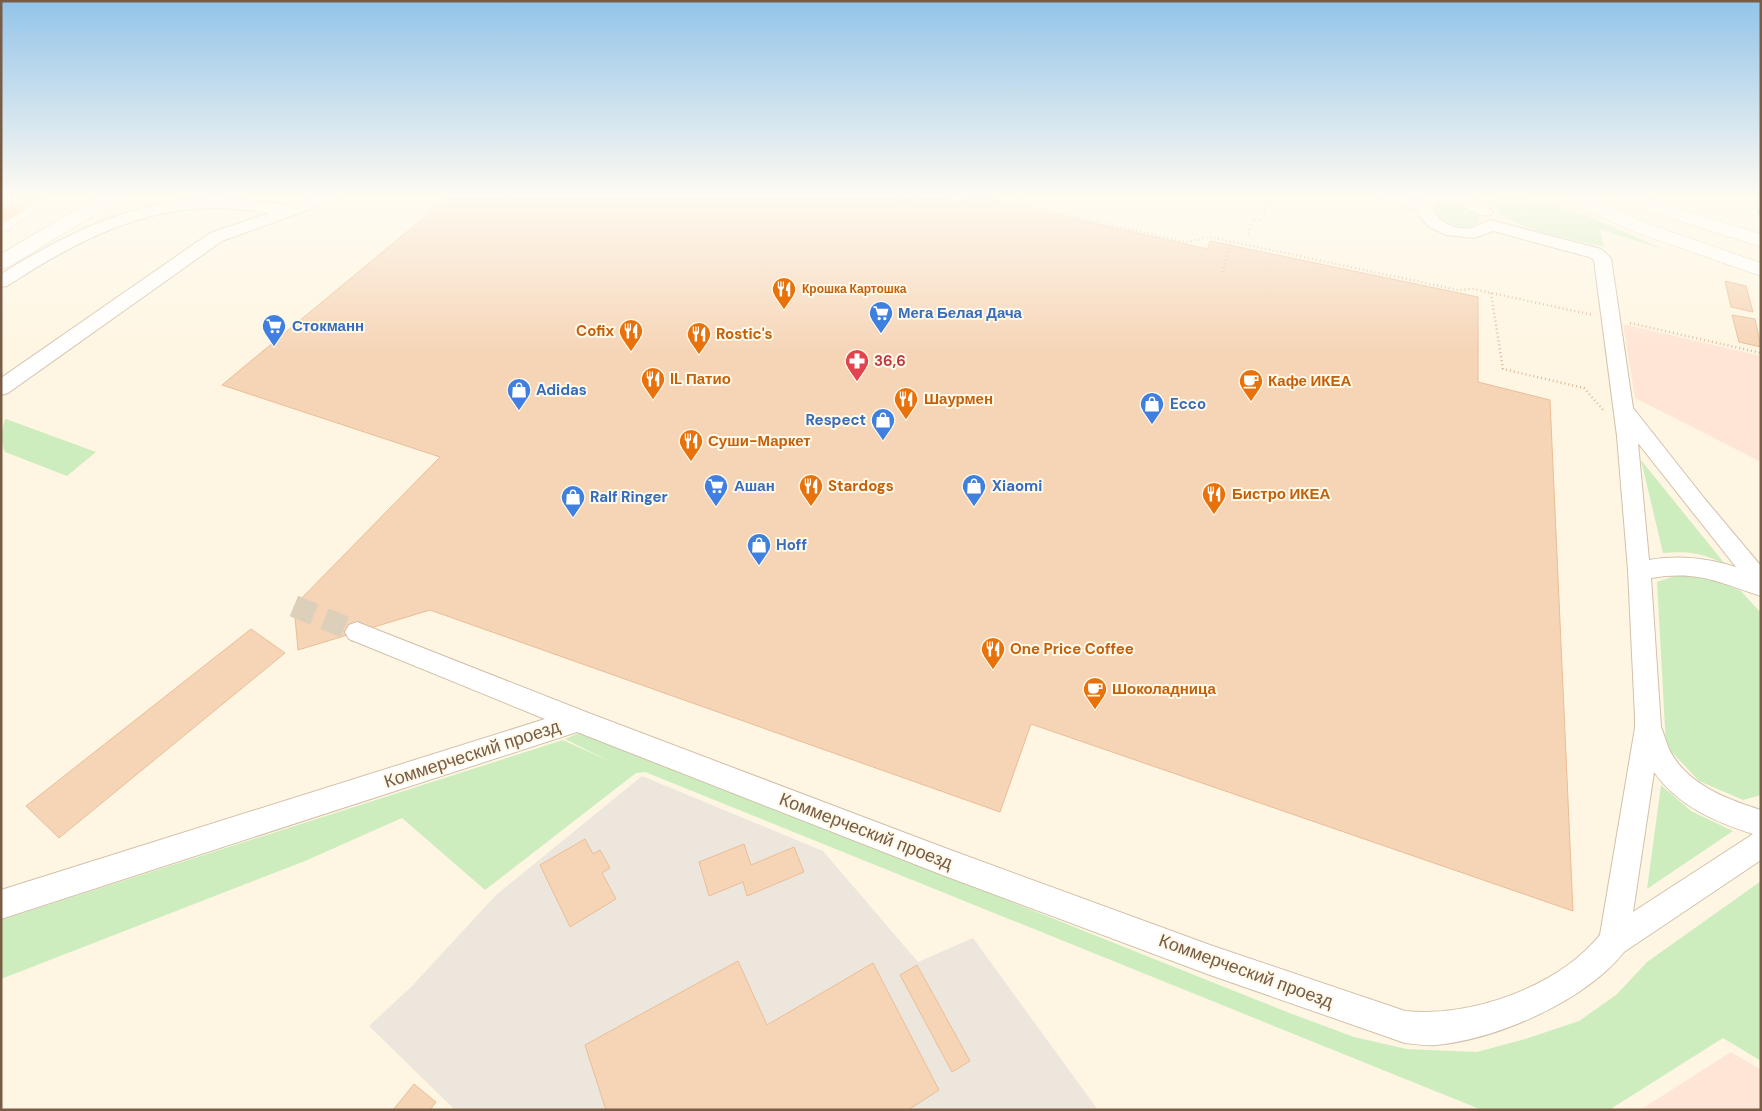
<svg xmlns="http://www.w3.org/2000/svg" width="1762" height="1111" font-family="'DM Sans',sans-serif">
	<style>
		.commercial { fill: #ffe5d5 }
		.industrial { fill: #ede6dd }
		.green { fill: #ceedbf }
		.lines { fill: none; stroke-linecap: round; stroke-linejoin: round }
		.stream { stroke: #9accdc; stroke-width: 5 }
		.building { fill: #f6d5b7; stroke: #eabd96 }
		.minor-tunnel { stroke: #dcd0bb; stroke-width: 22; stroke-dasharray: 22 11; stroke-linecap: butt }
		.minor-casing { stroke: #d2c0aa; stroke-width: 2 }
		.secondary-casing { stroke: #d6c0a7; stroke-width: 1 }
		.trunk-casing { stroke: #dfd8d3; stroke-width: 1 }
		.path { stroke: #dbb99a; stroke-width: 2.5; stroke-dasharray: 1 3; stroke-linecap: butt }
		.minor { fill: #fff; fill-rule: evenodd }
		.secondary { fill: #fff; fill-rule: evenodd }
		.trunk { fill: #fecc96; fill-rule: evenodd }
		.labels { text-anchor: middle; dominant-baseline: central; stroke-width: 4; stroke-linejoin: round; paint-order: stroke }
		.far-food-label { font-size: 12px; font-weight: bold; fill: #c56008; stroke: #fff9ea; text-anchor: start }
		.shop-label { font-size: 15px; font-weight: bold; fill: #366cbe; stroke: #fff9ea; text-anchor: start }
		.food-label { font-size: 15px; font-weight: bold; fill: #c56008; stroke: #fff9ea; text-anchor: start }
		.health-label { font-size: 15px; font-weight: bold; fill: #be3a42; stroke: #fff9ea; text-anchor: start }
		.near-street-label { font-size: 18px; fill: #785c46; stroke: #fff9ea }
	</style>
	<rect width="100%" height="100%" fill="#fef6e2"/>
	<path class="commercial" d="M1623 324 1761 356V462L1635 398Z
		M1731 1052 1761 1070V1110H1640Z"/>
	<path class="industrial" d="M642 776 823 851 918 962 973 938 1098 1110H455L369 1026 412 986 496 895Z"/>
	<path class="green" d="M1498 196C1550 196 1617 229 1665 250L1600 229 1604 247C1576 240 1499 228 1488 200Z
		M1446 202C1457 203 1480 208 1480 221 1467 236 1442 223 1433 210L1439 203Z
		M5 419H6L96 452 67 476 5 452C0 440 2 431 5 419Z
		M1641 460 1725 564C1701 553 1689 551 1663 553Z
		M1677 575 1709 577 1741 591 1761 613V795L1743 800 1699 781 1666 746 1657 582Z
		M584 731 1287 1012 1354 1037 1407 1049 1477 1052 1525 1039 1579 1021 1616 995 1647 962 1761 881V1061L1723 1038 1609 1110H1482L645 772 636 773 485 890 402 818 305 861 1 979V920L563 740 611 762 565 739Z
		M1661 785 1691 811 1733 831 1647 889Z"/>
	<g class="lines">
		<path class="stream" d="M1760 212 1761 210"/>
	</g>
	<path class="building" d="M450 196H951L952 201 960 202 974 196 1208 249 1210 241 1478 297V382L1550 400 1573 911 1031 724 1000 812 430 610 298 650 294 606 440 457 222 385Z
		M1725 281 1746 286 1753 312 1731 307Z
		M1732 315 1755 319 1761 347 1739 342Z
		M251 629 285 653 59 838 26 806Z
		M585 839 593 854 600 850 610 868 602 873 616 899 570 927 540 865Z
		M744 844 751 865 794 847 804 872 747 896 743 882 709 896 699 862Z
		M738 961 767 1025 873 963 939 1090 908 1110H606L585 1045Z
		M917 965 970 1061 952 1072 900 975Z
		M414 1084 436 1102 430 1110H393Z"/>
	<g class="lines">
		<path class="minor-tunnel" d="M294 606 357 632"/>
		<g class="minor-casing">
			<path id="minor" d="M318 196H340L338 199 222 241 8 393 1 395V378L210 233 269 213C250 211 231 207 212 208 136 209 70 245 7 286L1 287V274C65 234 134 200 211 198 234 197 257 203 280 203L287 206Z
				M1377 196H1401L1422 201C1437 188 1482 196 1493 212L1491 215C1472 220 1453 190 1433 208 1438 224 1459 232 1475 227 1480 225 1484 222 1490 220L1601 249 1611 258 1633 408 1704 498 1761 566V596C1718 582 1698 570 1651 578L1661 727C1664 734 1666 742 1669 749 1686 784 1726 799 1761 810V860L1624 952C1585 1001 1498 1039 1436 1045 1425 1046 1415 1044 1405 1043L1210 975 945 876 577 732 1 919V890L545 719 349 639 345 632 349 625 357 622 586 712 945 848 1210 945 1405 1011C1470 1018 1558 987 1600 935L1635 728V717L1628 570 1617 436 1594 260 1589 257 1493 231 1474 238 1446 235 1428 226 1419 215 1418 210 1379 199ZM1638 443 1736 567C1706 558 1680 555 1649 560ZM1654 772C1678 806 1715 822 1753 834L1633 912Z"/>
		</g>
		<g class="secondary-casing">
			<path id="secondary" d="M30 196H52L8 230 1 232V216Z
				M99 196H122L119 200 8 267 1 269V254Z
				M1560 196H1585L1649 224 1761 263V276L1635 232 1563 200Z
				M1613 196H1640L1761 234V247L1615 200Z"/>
		</g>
		<g class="trunk-casing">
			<path id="trunk" d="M21 196H44L41 200 8 221 1 223V208Z"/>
		</g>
		<path class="path" d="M981 196 1019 204 1023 197 1031 196
			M1019 204 1186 242 1210 237 1458 290 1473 289 1593 315
			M904 210 910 201 922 196
			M1053 212 1062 196
			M884 222 874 220 886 206 908 196
			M1248 233 1253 220H1260L1264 217 1267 196
			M1222 272 1231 242
			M1491 293 1503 369 1584 388 1604 411
			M1630 323 1761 353"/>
		<use href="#minor" class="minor"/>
		<use href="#secondary" class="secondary"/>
		<use href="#trunk" class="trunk"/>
	</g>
	<linearGradient id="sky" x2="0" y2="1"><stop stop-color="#93c4e9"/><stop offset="0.56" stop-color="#fffbf2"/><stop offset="1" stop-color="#fffbf2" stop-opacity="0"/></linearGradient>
	<rect width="1762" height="351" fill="url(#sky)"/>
	<defs>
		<g id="restaurant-pin" transform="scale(1.25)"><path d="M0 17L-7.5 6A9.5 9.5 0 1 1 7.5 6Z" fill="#e8710a" stroke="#fff9ea"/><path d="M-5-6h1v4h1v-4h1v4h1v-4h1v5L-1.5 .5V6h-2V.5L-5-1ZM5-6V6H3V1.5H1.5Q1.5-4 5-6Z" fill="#fff"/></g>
		<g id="supermarket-pin" transform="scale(1.25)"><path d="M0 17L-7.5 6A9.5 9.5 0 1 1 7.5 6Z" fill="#3f7fe0" stroke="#fff9ea"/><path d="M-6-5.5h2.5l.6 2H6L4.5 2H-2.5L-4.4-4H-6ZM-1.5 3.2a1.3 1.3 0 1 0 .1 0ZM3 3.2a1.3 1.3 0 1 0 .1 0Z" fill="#fff"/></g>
		<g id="pharmacy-pin" transform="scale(1.25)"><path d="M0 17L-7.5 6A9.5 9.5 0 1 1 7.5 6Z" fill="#e0444e" stroke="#fff9ea"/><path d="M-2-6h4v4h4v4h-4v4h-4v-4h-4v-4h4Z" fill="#fff"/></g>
		<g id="cafe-pin" transform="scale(1.25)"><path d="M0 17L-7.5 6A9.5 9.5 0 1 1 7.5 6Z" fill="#e8710a" stroke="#fff9ea"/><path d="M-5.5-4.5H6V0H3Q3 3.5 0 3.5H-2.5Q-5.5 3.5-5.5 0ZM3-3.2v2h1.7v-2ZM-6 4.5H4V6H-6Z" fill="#fff"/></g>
		<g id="shop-pin" transform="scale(1.25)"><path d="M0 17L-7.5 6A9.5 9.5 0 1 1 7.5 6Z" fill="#3f7fe0" stroke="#fff9ea"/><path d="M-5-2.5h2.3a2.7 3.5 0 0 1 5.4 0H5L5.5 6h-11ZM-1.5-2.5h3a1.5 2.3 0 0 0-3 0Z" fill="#fff"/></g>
	</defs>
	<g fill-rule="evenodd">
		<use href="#restaurant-pin" x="784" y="289"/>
		<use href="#supermarket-pin" x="881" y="313"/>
		<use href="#supermarket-pin" x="274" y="326"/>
		<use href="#restaurant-pin" x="631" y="331"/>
		<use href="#restaurant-pin" x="699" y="334"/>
		<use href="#pharmacy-pin" x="857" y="361"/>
		<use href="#restaurant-pin" x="653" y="379"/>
		<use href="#cafe-pin" x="1251" y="381"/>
		<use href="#shop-pin" x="519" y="390"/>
		<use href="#restaurant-pin" x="906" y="399"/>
		<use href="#shop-pin" x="1152" y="404"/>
		<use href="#shop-pin" x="883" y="420"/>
		<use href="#restaurant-pin" x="691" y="441"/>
		<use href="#supermarket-pin" x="716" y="486"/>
		<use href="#restaurant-pin" x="811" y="486"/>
		<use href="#shop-pin" x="974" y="486"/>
		<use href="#restaurant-pin" x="1214" y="494"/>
		<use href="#shop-pin" x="573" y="497"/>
		<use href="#shop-pin" x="759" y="545"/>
		<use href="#restaurant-pin" x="993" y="649"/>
		<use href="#cafe-pin" x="1095" y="689"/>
	</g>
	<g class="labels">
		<g class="far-food-label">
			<text x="802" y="289">Крошка Картошка</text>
		</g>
		<g class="shop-label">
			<text x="898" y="313">Мега Белая Дача</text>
			<text x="292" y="326">Стокманн</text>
			<text x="536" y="390">Adidas</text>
			<text x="1170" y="404">Ecco</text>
			<text x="866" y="420" text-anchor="end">Respect</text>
			<text x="734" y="486">Ашан</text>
			<text x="992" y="486">Xiaomi</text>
			<text x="590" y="497">Ralf Ringer</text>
			<text x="776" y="545">Hoff</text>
		</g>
		<g class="food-label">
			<text x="614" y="331" text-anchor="end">Cofix</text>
			<text x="716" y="334">Rostic's</text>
			<text x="670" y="379">IL Патио</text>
			<text x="1268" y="381">Кафе ИКЕА</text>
			<text x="924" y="399">Шаурмен</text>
			<text x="708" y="441">Суши-Маркет</text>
			<text x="828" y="486">Stardogs</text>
			<text x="1232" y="494">Бистро ИКЕА</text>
			<text x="1010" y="649">One Price Coffee</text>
			<text x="1112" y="689">Шоколадница</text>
		</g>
		<g class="health-label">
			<text x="874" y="361">36,6</text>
		</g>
		<g class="near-street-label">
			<text transform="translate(472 754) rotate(-18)">Коммерческий проезд</text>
			<text transform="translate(866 831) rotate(21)">Коммерческий проезд</text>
			<text transform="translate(1246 971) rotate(20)">Коммерческий проезд</text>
		</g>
	</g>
	<rect width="1762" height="1111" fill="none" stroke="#785c46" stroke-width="5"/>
</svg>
